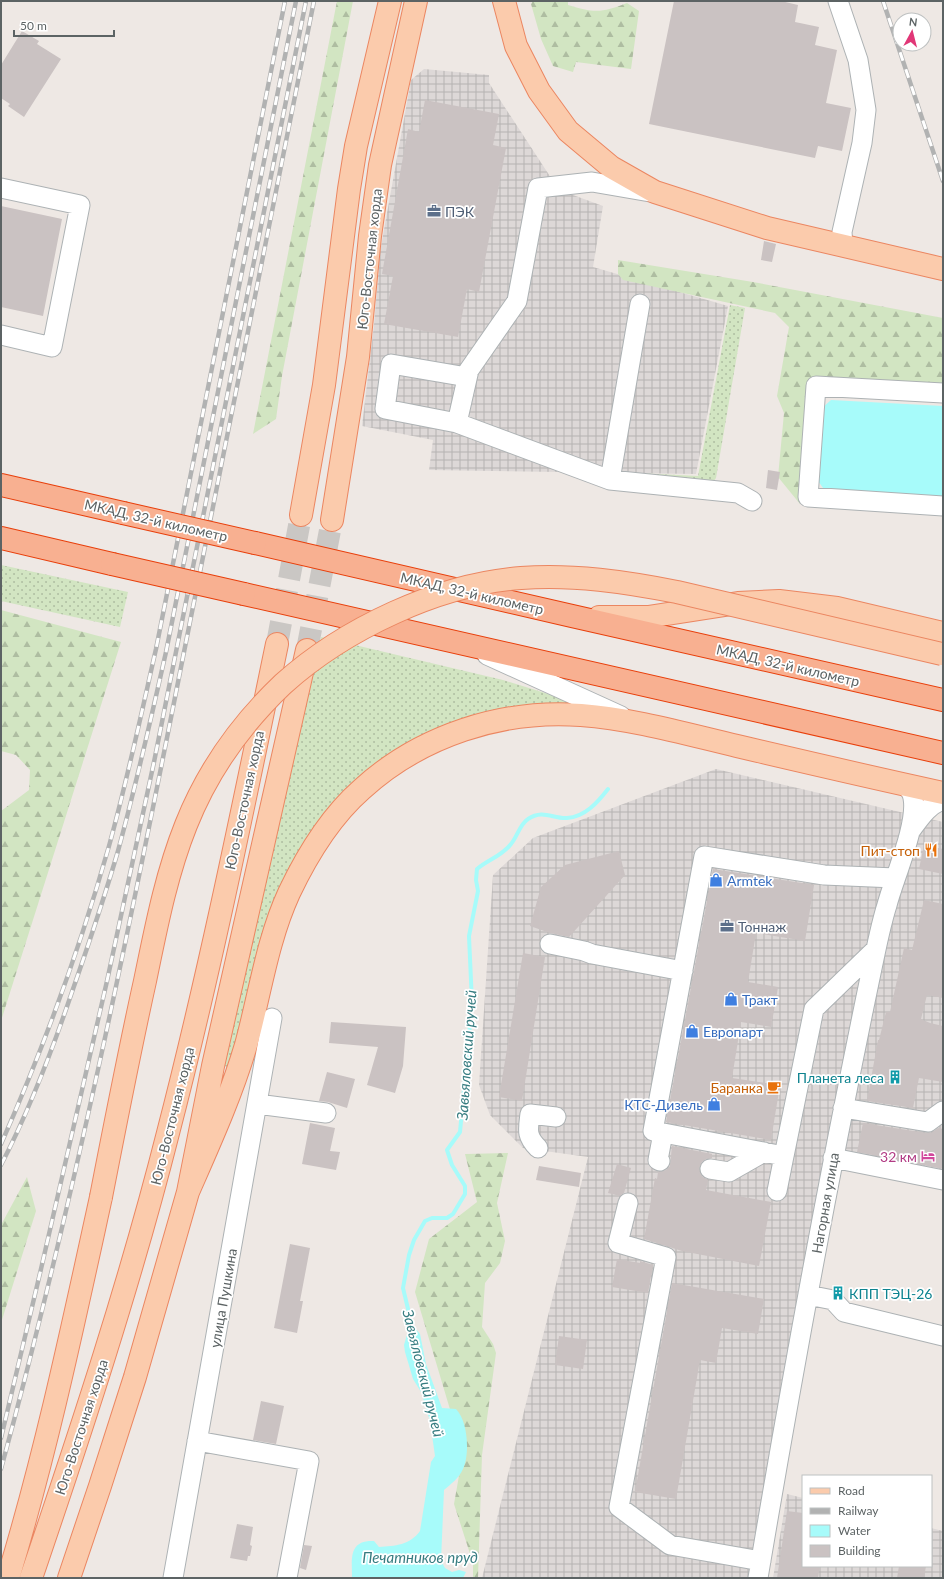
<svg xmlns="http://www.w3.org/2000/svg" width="944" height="1579" font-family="Lato,sans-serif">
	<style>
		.industrial { fill: url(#industrial-grid) }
		.grass { fill: url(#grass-dots) }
		.forest { fill: url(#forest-firs) }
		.water { fill: #a7fbfa }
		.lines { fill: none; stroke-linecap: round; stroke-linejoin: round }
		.stream { stroke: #a7fbfa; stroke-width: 4 }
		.building { fill: #cac2c2 }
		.major-tunnel { stroke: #cac7c4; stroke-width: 22; stroke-dasharray: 22 11; stroke-linecap: butt }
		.minor-casing { stroke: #adb2b4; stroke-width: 21 }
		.major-casing { stroke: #eb8661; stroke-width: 24 }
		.highway-casing { stroke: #e83f0b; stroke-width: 24 }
		.minor { stroke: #fff; stroke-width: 19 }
		.major { stroke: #fbcbac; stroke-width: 22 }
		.highway { stroke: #f8b091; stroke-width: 22 }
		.rail-casing { stroke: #b1b2b2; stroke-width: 4.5 }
		.rail { stroke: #fff; stroke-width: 3; stroke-dasharray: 9; stroke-linecap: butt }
		.major-bridge-casing { stroke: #eb8661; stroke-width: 24; stroke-linecap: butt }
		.highway-bridge-casing { stroke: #e83f0b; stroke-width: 24; stroke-linecap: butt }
		.major-bridge { stroke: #fbcbac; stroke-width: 22 }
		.highway-bridge { stroke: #f8b091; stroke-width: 22 }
		.labels { text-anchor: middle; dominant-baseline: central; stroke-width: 3.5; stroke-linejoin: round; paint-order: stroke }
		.service-label { font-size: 14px; fill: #4e5e75; stroke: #fff; text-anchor: start }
		.street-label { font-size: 14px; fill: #5c6364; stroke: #fff }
		.food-label { font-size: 14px; fill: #c56008; stroke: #fff; text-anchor: end }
		.shop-label { font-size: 14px; fill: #366cbe; stroke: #fff; text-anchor: start }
		.culture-label { font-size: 14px; fill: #0d838f; stroke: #fff; text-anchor: end }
		.hotel-label { font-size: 14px; fill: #b23c85; stroke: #fff; text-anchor: end }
		.water-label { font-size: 15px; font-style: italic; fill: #377d81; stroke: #fff }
	</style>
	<defs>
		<pattern id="industrial-grid" width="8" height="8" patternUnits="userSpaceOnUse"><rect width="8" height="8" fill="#ddd8d7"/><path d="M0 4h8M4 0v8" fill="none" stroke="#b6b3b2"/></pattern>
		<pattern id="grass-dots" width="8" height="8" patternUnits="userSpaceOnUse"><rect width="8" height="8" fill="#d2e5c2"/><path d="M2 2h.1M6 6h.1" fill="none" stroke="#aebda1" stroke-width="1.8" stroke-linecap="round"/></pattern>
		<pattern id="forest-firs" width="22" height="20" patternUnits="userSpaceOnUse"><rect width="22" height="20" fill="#d2e5c2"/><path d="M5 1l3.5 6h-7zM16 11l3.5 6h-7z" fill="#aebda1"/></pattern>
	</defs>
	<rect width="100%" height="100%" fill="#eee8e4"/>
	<path class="industrial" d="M424 69 489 75V83L555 184 573 195 603 206 593 267 728 306 696 474 429 470 433 440 362 426 374 325 380 252 411 80Z
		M716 769 943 822V1181L843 1161 777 1505 758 1578H482L588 1157 523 1148 490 1115 479 1085 493 875 533 838Z
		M787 1494 803 1498V1566H931V1528L943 1531V1578H773Z"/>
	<path class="grass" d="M730 305 745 308 716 478 711 485 617 472 698 476Z
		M1 565 128 592 120 627 1 601Z
		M321 637 503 680 571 701 572 704C551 704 529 703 508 707 498 708 487 712 476 715 388 740 319 799 282 883 271 907 265 933 259 958 249 994 239 1030 229 1066L227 1067 225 1066 224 1063Z"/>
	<path class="forest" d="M337 1H353L282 376 276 419 253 434Z
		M533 1H568V5C594 13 602 13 627 3L639 11 631 69 576 62 573 72 553 66 541 39 531 4Z
		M618 260 753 282 943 318V384L808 383 800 504 778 477 784 413 777 396 789 327 775 313 623 280 618 274Z
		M1 610 121 642 1 1021V811L29 790 30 770 16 755 1 751Z
		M508 1153 497 1203 505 1241 500 1263 485 1283 482 1327 493 1344 496 1353 482 1455 478 1578H473V1563L454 1504 463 1453 415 1292 429 1239 477 1202 465 1154Z
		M27 1177 36 1211 1 1323V1225Z"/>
	<path class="water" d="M831 400 943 406V498L826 492 818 481 821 409Z
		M415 1328 420 1334 426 1364 442 1408 456 1409C468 1421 470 1454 463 1469 459 1478 451 1484 444 1490L441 1561 445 1568 452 1572 459 1570 466 1572 463 1578H352C352 1559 348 1540 374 1541L379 1547C395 1546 410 1545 420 1531L431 1462 435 1456 430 1421 421 1392 413 1379 405 1352 404 1345 408 1331Z"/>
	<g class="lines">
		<path class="stream" d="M414 1334 403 1288 409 1255 414 1240 425 1221 432 1218H447L453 1214 465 1194V1186L452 1165 447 1150 460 1132 472 1003 469 936 478 891 476 880 477 869C489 859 502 856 511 844 517 837 520 824 528 819 543 809 553 819 567 818 585 817 598 802 608 789"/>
	</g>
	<path class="building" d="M674 1H781L798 5 795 22 819 27 815 45 837 50 826 103 851 108 842 151 818 146 815 158 649 124Z
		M22 31 39 41 37 44 61 59 24 117 8 106 10 104 1 98V65Z
		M425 100 499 114 493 145 506 148 479 292 467 289 458 337 384 324 393 276 382 274 408 129 419 132Z
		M1 206 62 219 43 316 1 307Z
		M764 241 776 244 772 262 761 260Z
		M768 470 780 472 777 490 766 488Z
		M924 845 943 849V874L919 869Z
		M619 851 625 875 569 937 550 933 530 926 541 887 565 865Z
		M713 869 814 885 805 941 756 933 748 982 778 987 775 1005 771 1027 741 1022 732 1078 780 1085 771 1140 666 1122Z
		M924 900 943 904V998L927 995 921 1019 930 1023 943 1026V1082L919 1078 913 1108 867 1101 878 1040H879L886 1012H890L904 948 912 950Z
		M523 953 545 957 522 1101 499 1097Z
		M331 1022 406 1027 403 1066 395 1093 367 1085 378 1047 329 1043Z
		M327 1072 355 1079 347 1108 328 1102 319 1101Z
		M310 1123 335 1128 330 1151 340 1152 336 1170 302 1164Z
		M863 1123 926 1133H931L938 1128 943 1129V1169L857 1152Z
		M672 1146 712 1154V1158L706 1159 702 1162 699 1167 700 1173 703 1177 708 1180 706 1190 771 1202 759 1266 682 1251 644 1239 655 1178 657 1179 658 1172 666 1170 670 1166Z
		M617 1164 631 1168 624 1193 620 1196 608 1193Z
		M539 1166 581 1173 579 1187 536 1180Z
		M290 1244 310 1248 300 1301H303L297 1333 274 1328Z
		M617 1259 640 1263V1261L653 1265 648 1293 612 1287Z
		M672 1283 764 1299 758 1334 722 1328 716 1363 700 1360 676 1499 635 1492Z
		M559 1336 587 1340 583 1369 555 1365Z
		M261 1401 284 1406 276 1444 253 1440Z
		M787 1511 803 1513V1566H820L818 1578H777Z
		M237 1524 253 1527 250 1545 252 1546 250 1556H248L247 1561 230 1558Z
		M304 1545 312 1546 306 1570 300 1568Z
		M899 1566H926L924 1578H897Z"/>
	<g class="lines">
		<path class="major-tunnel" d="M277 644 301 515
			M307 650 332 520"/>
		<g class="minor-casing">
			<path id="minor" d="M838 1 858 60 866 110 862 143 842 232 843 246
				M1 188 80 205 52 347 1 335
				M467 377 391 364 385 409 457 423 610 480 738 493 752 501
				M943 393 816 386 808 497 943 506
				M457 423 469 370 517 301 538 188 592 182 650 192
				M610 480 640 304
				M487 655 621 716
				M911 830C920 818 928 805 943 800
				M550 944 584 951 592 954 683 971
				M876 949 814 1009 784 1156 653 1131 704 856 824 875 895 878
				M257 1104 326 1113
				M843 1108 928 1122 943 1111
				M538 1148C526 1136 528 1130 530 1114L556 1117
				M833 1158 943 1180
				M660 1161 658 1160 663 1133
				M710 1169 729 1172 764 1152
				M777 1191 784 1156
				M628 1203 618 1243 666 1257 619 1507 670 1545 761 1561
				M808 1295 833 1300 844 1312 943 1336
				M197 1441 309 1461 287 1578
				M173 1578 272 1018
				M758 1578C792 1376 829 1174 871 973 876 950 880 927 887 905 894 878 918 824 913 798 912 790 907 787 900 783"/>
		</g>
		<g class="major-casing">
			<path id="major" d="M504 1 516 46 539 91 568 131 611 167 655 192 767 228 943 269
				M301 515 324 385 349 189 356 146 390 1
				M332 520 358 357 370 236 380 165 416 1
				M599 617H648L738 603 779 601 837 608 943 633
				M188 1192C209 1144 231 1096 246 1045 260 994 267 941 289 893 307 855 330 817 362 789 420 736 502 709 581 715 634 719 686 734 737 746 805 762 874 778 943 793
				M8 1578C46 1453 73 1325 101 1197
				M31 1578C81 1431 130 1283 168 1133 210 971 243 808 277 644
				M69 1578 100 1486 135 1377 188 1192 213 1066 307 650"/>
		</g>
		<g class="highway-casing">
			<path id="highway" d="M1 485 123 513
				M1 538 112 564
				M255 543 572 616 943 700
				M244 594 943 753"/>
		</g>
		<use href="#minor" class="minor"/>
		<use href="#major" class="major"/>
		<use href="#highway" class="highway"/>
		<g class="rail-casing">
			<path id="rail" d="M883 1 943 181
				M1 1144C44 1047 80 948 109 846 127 781 141 715 156 649L285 1
				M1 1165C30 1109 52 1051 72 992 88 946 104 899 118 851 136 785 151 719 166 652L296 1
				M1 1438 41 1269 107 981 154 762 306 1
				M1 1469C74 1200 130 926 184 652 227 435 271 218 314 1"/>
		</g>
		<use href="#rail" class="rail"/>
		<g class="major-bridge-casing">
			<path id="major-bridge" d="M101 1197C115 1125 129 1053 145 981 156 928 166 875 186 825 207 772 242 723 283 684 344 629 439 584 521 578 573 574 626 582 677 592L942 654"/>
		</g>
		<g class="highway-bridge-casing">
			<path id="highway-bridge" d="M123 513 255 543
				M112 564 244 594"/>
		</g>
		<use href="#major-bridge" class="major-bridge"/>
		<use href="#highway-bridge" class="highway-bridge"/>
	</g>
	<defs>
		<g id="office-bare" transform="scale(1.08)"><path d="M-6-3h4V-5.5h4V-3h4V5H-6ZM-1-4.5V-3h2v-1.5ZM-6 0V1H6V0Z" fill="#5c6f8a" stroke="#fff" stroke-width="2.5" paint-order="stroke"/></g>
		<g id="restaurant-bare" transform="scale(1.08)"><path d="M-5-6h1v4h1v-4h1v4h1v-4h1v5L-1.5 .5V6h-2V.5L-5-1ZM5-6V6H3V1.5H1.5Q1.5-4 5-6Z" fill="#e8710a" stroke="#fff" stroke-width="2.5" paint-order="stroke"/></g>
		<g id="shop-bare" transform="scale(1.08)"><path d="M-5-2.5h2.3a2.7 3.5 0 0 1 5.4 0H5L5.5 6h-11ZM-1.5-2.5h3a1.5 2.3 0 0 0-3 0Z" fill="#3f7fe0" stroke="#fff" stroke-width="2.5" paint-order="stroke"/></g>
		<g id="building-bare" transform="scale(1.08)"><path d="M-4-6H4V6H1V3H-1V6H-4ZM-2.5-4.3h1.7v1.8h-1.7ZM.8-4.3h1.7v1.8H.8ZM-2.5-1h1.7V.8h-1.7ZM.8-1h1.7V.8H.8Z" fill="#0f9aa8" stroke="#fff" stroke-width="2.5" paint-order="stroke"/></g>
		<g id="cafe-bare" transform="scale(1.08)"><path d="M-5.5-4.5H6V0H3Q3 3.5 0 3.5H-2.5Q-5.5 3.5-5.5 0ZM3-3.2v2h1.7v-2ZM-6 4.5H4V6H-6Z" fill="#e8710a" stroke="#fff" stroke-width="2.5" paint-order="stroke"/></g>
		<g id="hotel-bare" transform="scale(1.08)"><path d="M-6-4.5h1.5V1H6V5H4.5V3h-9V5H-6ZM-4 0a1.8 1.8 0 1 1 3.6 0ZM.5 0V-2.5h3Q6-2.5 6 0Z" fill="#d1479c" stroke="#fff" stroke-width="2.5" paint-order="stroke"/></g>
	</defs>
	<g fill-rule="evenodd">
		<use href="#office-bare" x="434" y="211"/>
		<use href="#restaurant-bare" x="931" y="850"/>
		<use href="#shop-bare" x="716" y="880"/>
		<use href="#office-bare" x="727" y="926"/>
		<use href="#shop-bare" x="731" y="999"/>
		<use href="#shop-bare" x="692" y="1031"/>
		<use href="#building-bare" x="895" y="1077"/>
		<use href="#cafe-bare" x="774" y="1087"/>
		<use href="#shop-bare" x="714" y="1104"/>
		<use href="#hotel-bare" x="928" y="1156"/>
		<use href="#building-bare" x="838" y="1293"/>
	</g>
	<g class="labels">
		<g class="service-label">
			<text x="445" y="211">ПЭК</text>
			<text x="738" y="926">Тоннаж</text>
		</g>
		<g class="street-label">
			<text transform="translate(369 259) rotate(-84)">Юго-Восточная хорда</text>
			<text transform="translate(156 520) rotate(13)">МКАД, 32-й километр</text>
			<text transform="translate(472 593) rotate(13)">МКАД, 32-й километр</text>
			<text transform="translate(788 665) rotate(13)">МКАД, 32-й километр</text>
			<text transform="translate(244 800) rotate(-78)">Юго-Восточная хорда</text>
			<text transform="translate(172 1116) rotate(-76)">Юго-Восточная хорда</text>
			<text transform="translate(825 1203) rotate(-80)">Нагорная улица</text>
			<text transform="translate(223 1298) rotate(-80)">улица Пушкина</text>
			<text transform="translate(81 1427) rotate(-72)">Юго-Восточная хорда</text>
		</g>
		<g class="food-label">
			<text x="920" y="850">Пит-стоп</text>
			<text x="763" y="1087">Баранка</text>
		</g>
		<g class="shop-label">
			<text x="727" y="880">Armtek</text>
			<text x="742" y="999">Тракт</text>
			<text x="703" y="1031">Европарт</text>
			<text x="703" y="1104" text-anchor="end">КТС-Дизель</text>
		</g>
		<g class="culture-label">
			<text x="884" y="1077">Планета леса</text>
			<text x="849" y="1293" text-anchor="start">КПП ТЭЦ-26</text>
		</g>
		<g class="hotel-label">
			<text x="917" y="1156">32 км</text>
		</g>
		<g class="water-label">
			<text transform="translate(466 1055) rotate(-86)">Завьяловский ручей</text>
			<text transform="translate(424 1373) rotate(76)">Завьяловский ручей</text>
			<text x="420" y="1557">Печатников пруд</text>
		</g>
	</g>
	<rect width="944" height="1579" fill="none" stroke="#5c6364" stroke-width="4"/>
	<rect x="802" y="1475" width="130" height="92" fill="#ffffff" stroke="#bec1c1"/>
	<rect x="810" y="1488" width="20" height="6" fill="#fbcbac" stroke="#bec1c1"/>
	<text x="838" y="1495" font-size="12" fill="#5c6364">Road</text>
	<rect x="810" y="1508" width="20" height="6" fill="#b1b2b2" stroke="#bec1c1"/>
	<text x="838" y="1515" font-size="12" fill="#5c6364">Railway</text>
	<rect x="810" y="1525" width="20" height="12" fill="#a7fbfa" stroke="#bec1c1"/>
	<text x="838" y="1535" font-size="12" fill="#5c6364">Water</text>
	<rect x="810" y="1545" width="20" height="12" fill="#cac2c2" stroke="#bec1c1"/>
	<text x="838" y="1555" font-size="12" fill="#5c6364">Building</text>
	<g transform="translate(912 32) rotate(7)"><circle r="19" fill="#ffffff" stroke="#bec1c1"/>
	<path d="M0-3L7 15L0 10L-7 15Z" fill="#e13777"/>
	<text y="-6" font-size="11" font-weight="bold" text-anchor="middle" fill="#5c6364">N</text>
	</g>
	<path d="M14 30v6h100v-6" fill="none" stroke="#5c6364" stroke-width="2"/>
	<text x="20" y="30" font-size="12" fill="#5c6364" stroke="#ffffff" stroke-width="3" paint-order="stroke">50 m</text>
</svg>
